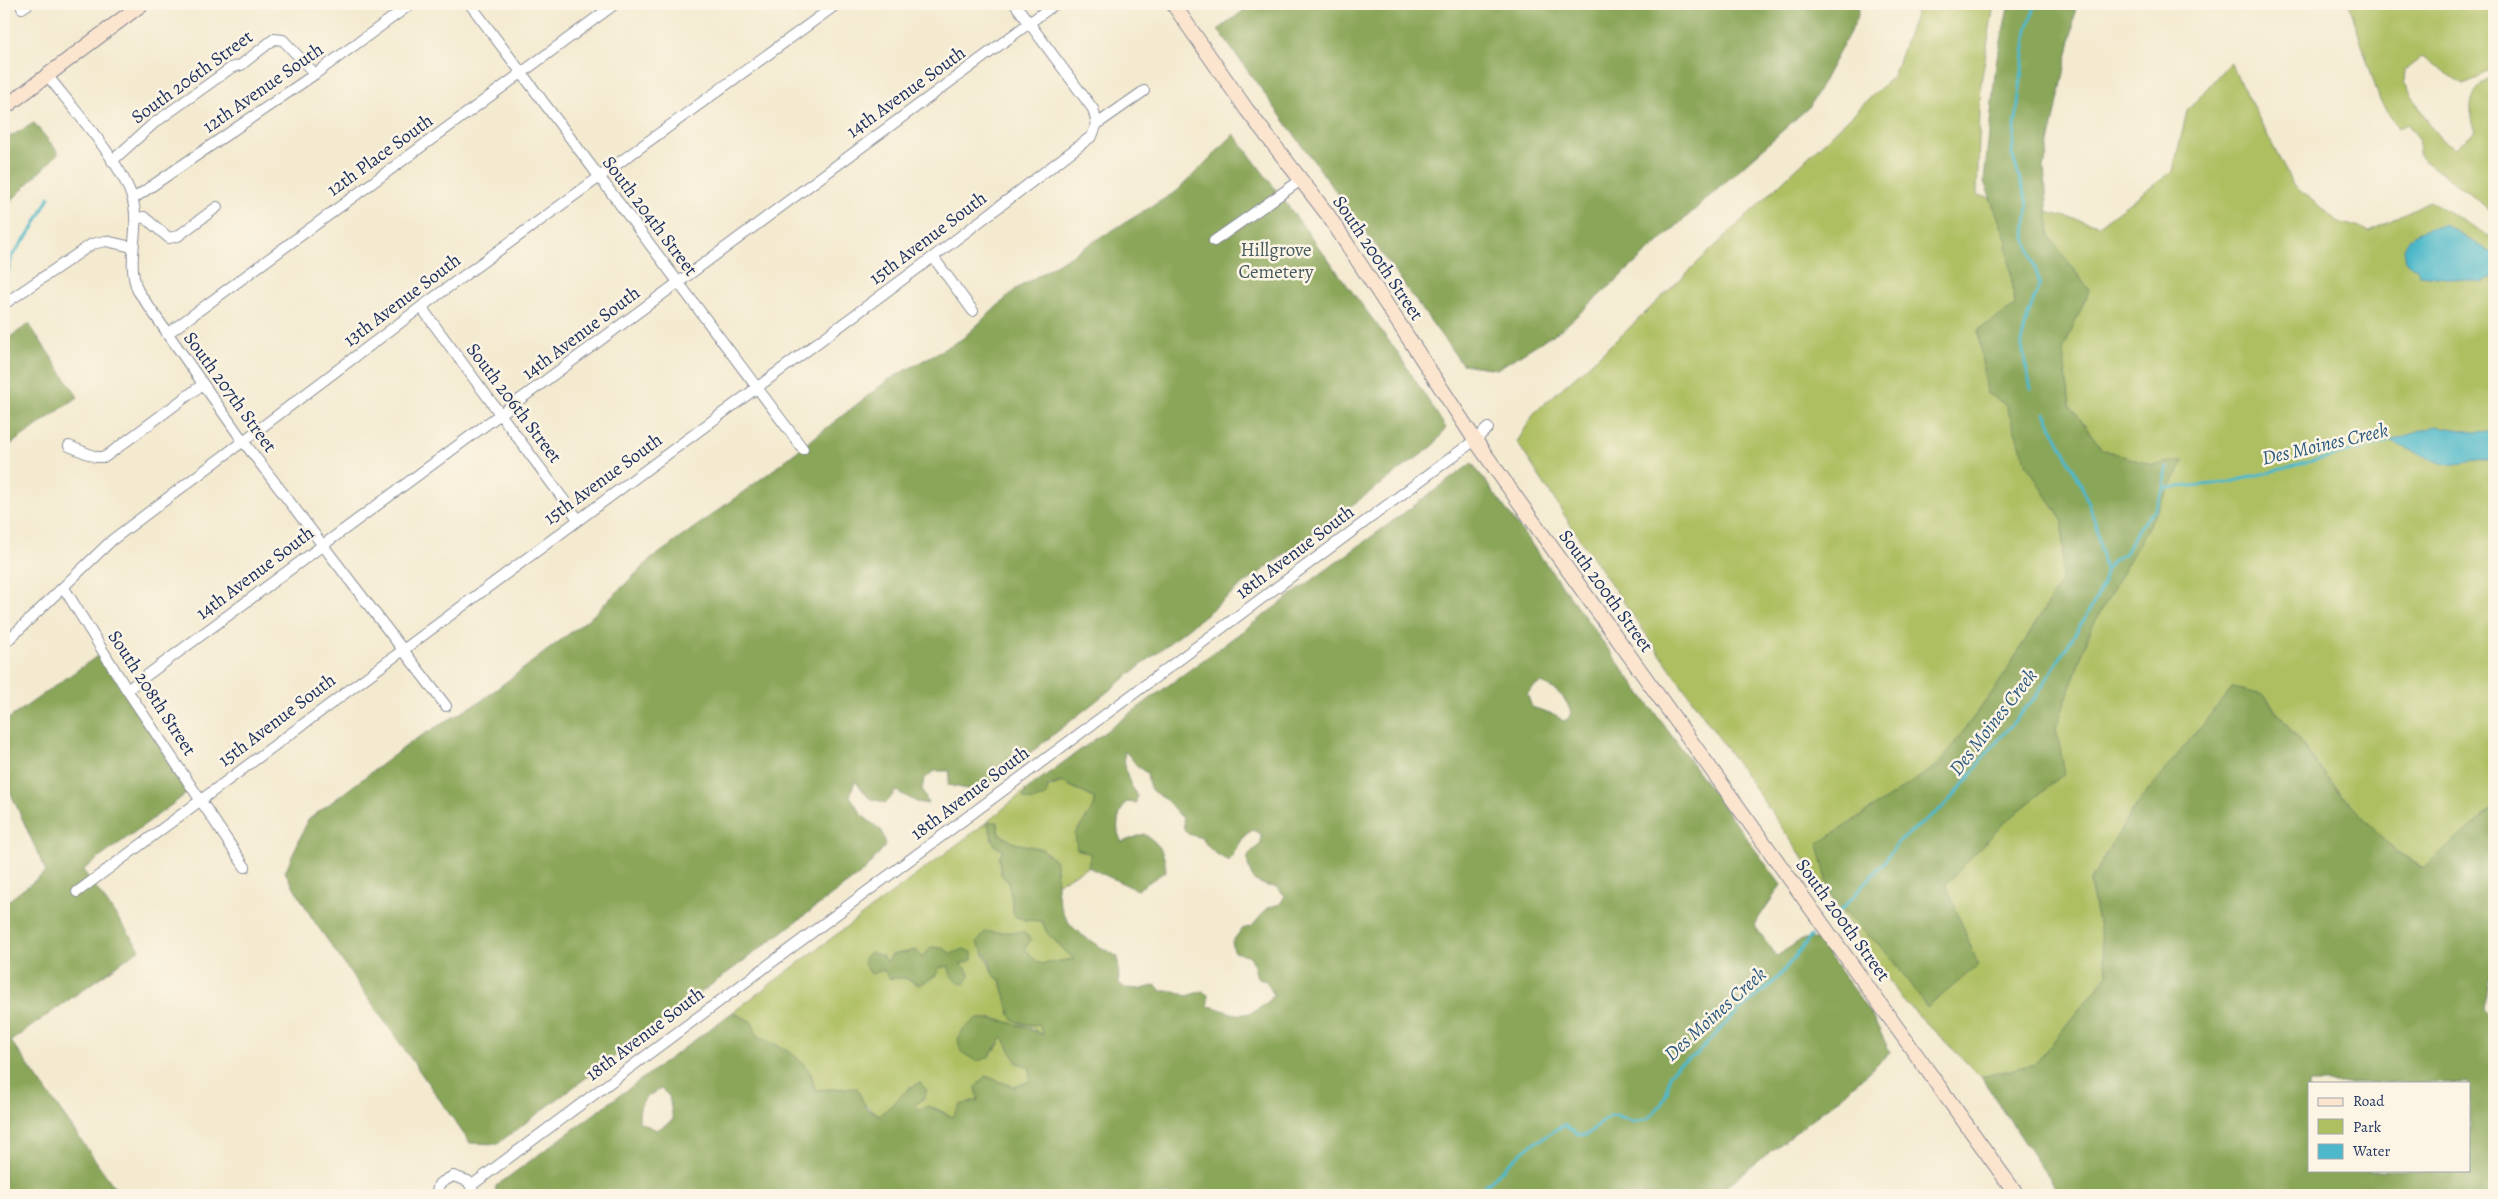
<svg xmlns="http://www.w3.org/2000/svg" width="2498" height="1199" font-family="Alegreya,serif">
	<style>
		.green { fill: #aebf62; stroke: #647760; fill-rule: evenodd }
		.forest { fill: #8aa658; stroke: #526a5b; fill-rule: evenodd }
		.water { fill: #4cb8c9; stroke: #347494 }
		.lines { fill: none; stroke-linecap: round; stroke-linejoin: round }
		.stream { stroke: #4cb8c9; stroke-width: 3 }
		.minor-casing { stroke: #888c97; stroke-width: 12 }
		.secondary-casing { stroke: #888c97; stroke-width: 16 }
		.minor { stroke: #fff; stroke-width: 10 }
		.secondary { stroke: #fce5cf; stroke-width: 14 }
		.labels { text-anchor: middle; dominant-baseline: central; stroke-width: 5; stroke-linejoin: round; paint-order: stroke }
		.street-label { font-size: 19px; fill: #1b2f5e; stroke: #fcf5e5 }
		.park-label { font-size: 19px; fill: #475a5f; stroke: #fcf5e5 }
		.water-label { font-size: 20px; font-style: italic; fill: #2a587e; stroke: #fcf5e5 }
	</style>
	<rect width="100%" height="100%" fill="#fcf5e5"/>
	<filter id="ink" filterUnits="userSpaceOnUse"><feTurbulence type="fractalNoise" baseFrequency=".02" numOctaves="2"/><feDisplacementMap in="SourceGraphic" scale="10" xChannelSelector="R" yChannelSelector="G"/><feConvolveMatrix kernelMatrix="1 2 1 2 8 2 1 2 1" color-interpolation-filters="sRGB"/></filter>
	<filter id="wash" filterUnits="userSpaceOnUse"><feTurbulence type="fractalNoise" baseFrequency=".0096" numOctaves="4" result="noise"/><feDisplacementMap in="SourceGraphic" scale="20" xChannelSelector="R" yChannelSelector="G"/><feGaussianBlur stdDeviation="1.12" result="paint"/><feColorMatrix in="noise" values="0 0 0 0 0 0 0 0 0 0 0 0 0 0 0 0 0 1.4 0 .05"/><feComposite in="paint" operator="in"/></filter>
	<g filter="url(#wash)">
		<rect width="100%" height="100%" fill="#f4ead0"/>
		<path class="green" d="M1919 4H1994L1981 83 1977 195 2099 225 2173 171 2187 111 2230 62 2293 185 2339 222 2370 231 2429 201 2494 239V807L2424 868 2397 853 2337 790 2264 695 2090 882 2108 974 2035 1064 1981 1077 1903 1000 1587 550 1517 442 1535 412 1623 334 1893 76Z
			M2349 4H2494V66L2478 78 2463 84 2422 57 2405 70 2404 82 2431 127 2441 139 2455 148 2476 132C2466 104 2470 92 2494 74V212L2422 159 2418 154 2419 139 2407 123 2398 128 2380 101Z
			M1062 782 1094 798V807L1075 834 1091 854 1088 867 1056 884 1055 861 1042 849 1014 843 998 833V824L991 838 1003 850 999 858 1001 874 1009 883 1014 916 1026 920 1042 921 1047 933 1074 959 1040 964 1024 948 983 954C989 960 989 966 993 974 995 977 999 979 1001 982 1011 1003 1004 1031 1039 1023L1043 1036 1032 1028 990 1018 995 1050 1003 1037 1005 1039 1030 1066V1081L1015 1087 985 1076 978 1100 968 1102 953 1117 935 1108 919 1110 915 1105 923 1099 911 1086 892 1106 880 1115C866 1108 859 1098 848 1088L815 1090 811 1074 788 1053 777 1045 758 1038 751 1022 733 1012 987 822 1027 789 1023 798ZM943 948 951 954 963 950 959 964 939 968 920 985 905 978H889L884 970 892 955 915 950 922 959Z"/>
		<path class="forest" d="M1252 4H1860L1857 19 1810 106 1562 329 1497 369 1462 364 1218 30Z
			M2009 4H2076L2072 35 2044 168 2050 237 2089 290 2063 351 2070 405 2102 449 2151 465 2185 460 2091 629 2056 728 2065 773 2002 825 1946 884 1978 965 1927 1008 1893 960 1831 897 1818 844 1938 765 1997 686 2062 580 2063 522 2027 465 2006 405 1986 393 1978 330 2015 306 2006 238 1984 182 1996 63Z
			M34 123 59 153 4 208V140Z
			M1234 134 1395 349 1446 428 1433 446 1240 587 981 792 948 785 950 771H935L924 779 922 789 928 804 917 802 896 791 886 803 869 798 855 781 850 796 863 816 882 831 886 845 863 872 497 1144 470 1143 312 918 285 872 308 820 414 740 481 701 591 617 650 560 769 473 888 380 962 339 1016 289 1177 191Z
			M29 324 78 397 4 449V341Z
			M1472 463 1781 885 1754 925 1777 956 1802 939H1817L1874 1019 1890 1052 1841 1097 1715 1195H495L496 1186 733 1012 752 1022 758 1038C774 1041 804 1058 811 1075 813 1080 814 1085 815 1090L857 1088 866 1108 879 1115C894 1106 904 1088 920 1083L927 1090 923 1099 915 1105 919 1110 928 1106 953 1117 960 1105 978 1100 976 1087 985 1076 1014 1087 1030 1081V1067L1017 1063 1003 1037 988 1058 976 1061 961 1052 958 1039 963 1030 976 1019C1000 1018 1022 1025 1043 1035L1039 1024 1030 1025 1015 1021 1010 1015 1001 981 993 974 989 960 977 943 985 932H1023L1031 939 1025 949 1040 964 1074 959 1047 933 1042 921 1026 920 1014 916 1009 883 1001 874 999 857 1003 850 995 846 987 822H998V833L1014 843 1042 849 1056 861C1056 922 1067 928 1118 957L1119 983 1125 988 1142 989 1156 985 1161 991H1175L1187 996 1202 991 1208 995V1006C1217 1007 1223 1011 1232 1013 1249 1018 1264 1007 1274 995L1266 981 1257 977 1251 957 1234 952 1232 942 1242 929 1252 926 1269 907 1280 904 1285 896 1277 887 1267 886 1253 880C1247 861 1242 857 1261 844V834L1253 830 1245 835 1229 861C1217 855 1209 850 1202 838L1188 834 1184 829 1183 818C1176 813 1172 805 1166 800 1151 789 1150 795 1147 773 1133 765 1135 760 1124 751 1124 768 1128 782 1137 796L1136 803 1126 802C1118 815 1114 829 1122 842L1144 834C1160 844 1165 853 1166 871L1137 890 1088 867 1091 854 1077 849 1075 834 1094 807V798L1062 782 1048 786 1046 796 1032 801 1023 798 1027 789ZM1541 683C1557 689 1566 697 1571 713L1568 719 1563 721 1556 715 1532 707 1527 694 1535 686ZM661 1089 669 1096 673 1120 657 1130 639 1122C639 1101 643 1098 661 1089Z
			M103 652 193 789 83 870 140 949 11 1041 120 1195H4V904L46 872 4 778V722Z
			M2232 688 2264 695 2337 790 2397 853 2423 868 2494 807V967L2488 979 2484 1009 2494 1026V1195H2060L1981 1077 2035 1064 2108 974 2090 882 2131 812ZM2309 1083H2469V1170H2309Z
			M931 947 943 948 951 954 963 949 972 952V960L960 964 966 968 970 976 965 984C955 982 949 976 949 966L939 968 936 975 920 985 905 978H889L884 970 871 974 865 965 864 958 870 952 882 956 887 962 892 955 916 950 922 958Z"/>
		<path class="water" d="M2444 224 2494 254V277L2482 282 2419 275 2417 268C2410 265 2404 264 2404 255 2402 234 2426 229 2444 224Z
			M2436 426 2473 432 2494 431V459L2446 465 2389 441Z"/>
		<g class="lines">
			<path class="stream" d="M4 287 12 256 33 228 49 197
				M2031 389 2021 342 2029 312 2040 284 2025 234 2028 205 2012 154 2027 29 2036 4
				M2045 413 2081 484 2095 522 2105 570
				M2164 488 2227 483 2391 441
				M1836 916 1884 862 1899 841 1943 807 1964 784 1982 759 2037 695 2094 603 2104 582 2105 571 2113 560 2125 553 2139 527 2155 510 2164 488 2167 468
				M1475 1195 1525 1149 1564 1125 1577 1134 1586 1135 1610 1116 1616 1115 1634 1122 1647 1119 1661 1105 1667 1092 1670 1074 1679 1064 1696 1055 1732 1017 1777 979 1811 936"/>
		</g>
	</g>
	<g filter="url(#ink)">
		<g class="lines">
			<g class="minor-casing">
				<path id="minor" d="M470 4 803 449
					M1015 4 1093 109 1097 124
					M22 8 28 4
					M47 75C71 106 124 165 133 201 141 231 125 261 138 291L243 441 446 706
					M112 161 153 124 231 68 241 65 274 39 283 40 315 74
					M133 199 315 74 411 4
					M135 219 144 217 169 238 178 236 217 207
					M1214 241 1301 180
					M933 257 973 311
					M4 304 92 244 106 241 132 247
					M421 307 578 519
					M167 334 615 4
					M69 446 96 457H105L202 385
					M64 588 127 690 245 867
					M4 644 112 540 421 307 837 4
					M127 690 1055 4
					M77 892 933 257 1092 136 1097 124 1144 91
					M472 1185 1475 440 1488 428
					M436 1195 439 1184 453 1176 468 1181 475 1195"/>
			</g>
			<g class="secondary-casing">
				<path id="secondary" d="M1173 4 1247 110 1328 215 1475 440 1527 513 2017 1195
					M4 108 142 4"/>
			</g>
			<use href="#minor" class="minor"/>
			<use href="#secondary" class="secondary"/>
		</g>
	</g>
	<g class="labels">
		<g class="street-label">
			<text transform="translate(192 77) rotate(-36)">South 206th Street</text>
			<text transform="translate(263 88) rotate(-35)">12th Avenue South</text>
			<text transform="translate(906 92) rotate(-36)">14th Avenue South</text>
			<text transform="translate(380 155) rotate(-36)">12th Place South</text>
			<text transform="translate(650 216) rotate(53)">South 204th Street</text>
			<text transform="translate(928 238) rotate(-37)">15th Avenue South</text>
			<text transform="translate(1378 258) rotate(56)">South 200th Street</text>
			<text transform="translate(402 300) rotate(-37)">13th Avenue South</text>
			<text transform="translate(581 333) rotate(-37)">14th Avenue South</text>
			<text transform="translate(230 392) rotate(54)">South 207th Street</text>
			<text transform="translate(514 403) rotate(53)">South 206th Street</text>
			<text transform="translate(603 479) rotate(-36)">15th Avenue South</text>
			<text transform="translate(1295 552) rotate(-37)">18th Avenue South</text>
			<text transform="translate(255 573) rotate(-37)">14th Avenue South</text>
			<text transform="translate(1606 591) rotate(54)">South 200th Street</text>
			<text transform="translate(152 693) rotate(57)">South 208th Street</text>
			<text transform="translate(277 720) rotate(-37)">15th Avenue South</text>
			<text transform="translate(970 793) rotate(-37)">18th Avenue South</text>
			<text transform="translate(1843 920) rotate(54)">South 200th Street</text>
			<text transform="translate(645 1034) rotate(-37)">18th Avenue South</text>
		</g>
		<g class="park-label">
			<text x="1276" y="250">Hillgrove<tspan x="1276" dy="22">Cemetery</tspan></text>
		</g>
		<g class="water-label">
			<text transform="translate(2325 444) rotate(-13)">Des Moines Creek</text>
			<text transform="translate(1993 722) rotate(-52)">Des Moines Creek</text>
			<text transform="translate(1715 1014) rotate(-42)">Des Moines Creek</text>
		</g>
	</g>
	<rect width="2498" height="1199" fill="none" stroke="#fcf5e5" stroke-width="20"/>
	<rect x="2308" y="1082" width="162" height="90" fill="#fcf5e5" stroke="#a2a6af"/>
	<rect x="2318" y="1098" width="25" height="8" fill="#fce5cf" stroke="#a2a6af"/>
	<text x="2353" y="1106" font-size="15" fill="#1b2f5e">Road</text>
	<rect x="2318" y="1119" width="25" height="15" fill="#aebf62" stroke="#a2a6af"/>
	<text x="2353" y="1132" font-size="15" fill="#1b2f5e">Park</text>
	<rect x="2318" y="1144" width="25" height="15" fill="#4cb8c9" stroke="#a2a6af"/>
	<text x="2353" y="1156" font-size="15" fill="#1b2f5e">Water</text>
</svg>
